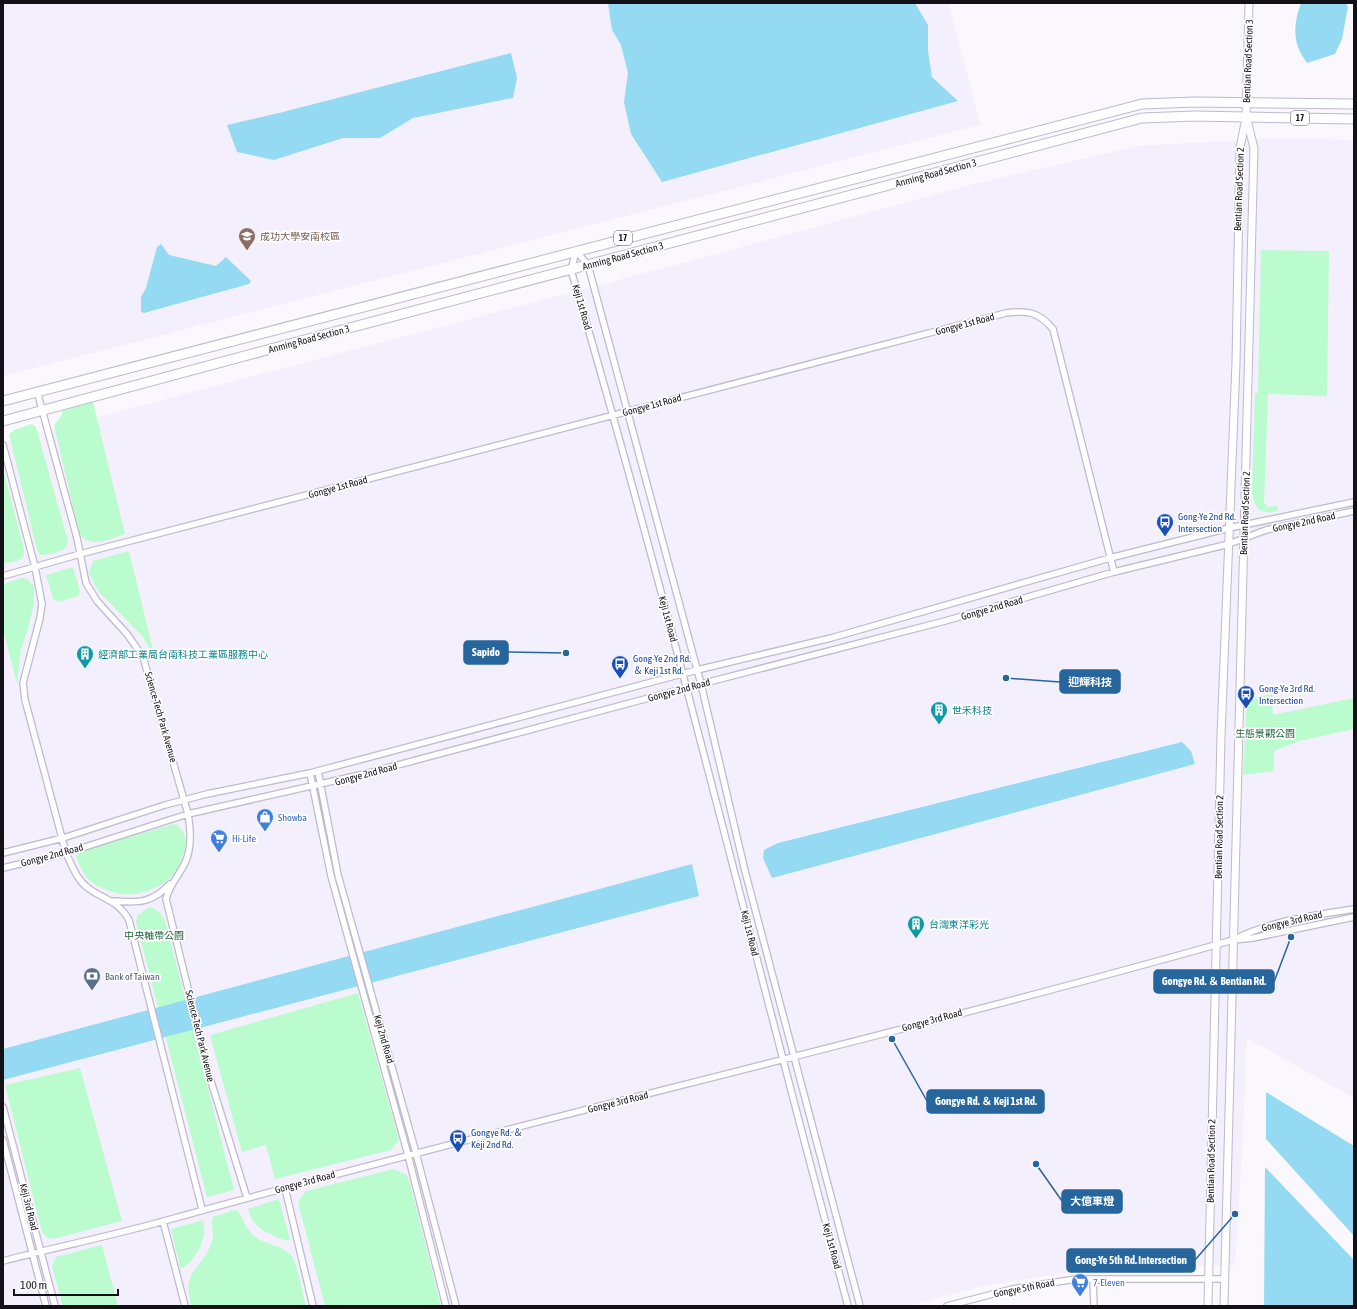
<svg xmlns="http://www.w3.org/2000/svg" width="1357" height="1309" font-family="'Asap Condensed','Noto Sans TC',sans-serif">
	<style>
		.built { fill: #f3effc }
		.green { fill: #bafcce }
		.water { fill: #95daf3 }
		.lines { fill: none; stroke-linecap: round; stroke-linejoin: round }
		.minor-casing { stroke: #c0b8d0; stroke-width: 8 }
		.tertiary-casing { stroke: #c0b8d0; stroke-width: 9 }
		.primary-casing { stroke: #c0b8d0; stroke-width: 11 }
		.minor { stroke: #fff; stroke-width: 5.5 }
		.tertiary { stroke: #fff; stroke-width: 7 }
		.primary { stroke: #fff; stroke-width: 9 }
		.labels { text-anchor: middle; dominant-baseline: central; stroke-width: 3.5; stroke-linejoin: round; paint-order: stroke }
		.shield { fill: #fff; stroke: #5a585d; stroke-width: 1 }
		.shield-label { font-size: 9px; font-weight: bold; fill: #131018 }
		.street-label { font-size: 10px; fill: #131018; stroke: #fff }
		.education-label { font-size: 10px; fill: #785e54; stroke: #fff; text-anchor: start }
		.transit-label { font-size: 10px; fill: #164399; stroke: #fff; text-anchor: start }
		.culture-label { font-size: 10px; fill: #0d838f; stroke: #fff; text-anchor: start }
		.park-label { font-size: 10px; fill: #1f643c; stroke: #fff }
		.shop-label { font-size: 10px; fill: #366cbe; stroke: #fff; text-anchor: start }
		.service-label { font-size: 10px; fill: #4e5e75; stroke: #fff; text-anchor: start }
		.leader { fill: none; stroke: #26669c; stroke-width: 1.5 }
		.callout-dot { fill: #26669c; stroke: #fff; stroke-width: 1.5 }
		.callout { fill: #26669c; stroke: #26669c; stroke-width: 1.5 }
		.callout-label { font-size: 11px; text-anchor: middle; font-weight: bold; fill: #fff }
	</style>
	<rect width="100%" height="100%" fill="#faf8fd"/>
	<path class="built" d="M3 3H949L980 125 3 376Z
		M1276 138 1354 140V1098L1247 1038 1242 1151 1235 1265 1063 1273 980 1287 907 1306H3V442L694 260 970 185 1138 146Z"/>
	<path class="green" d="M1261 250 1329 251 1327 396 1268 394 1264 503 1269 507 1277 506 1278 511C1260 515 1255 510 1252 492L1255 393H1258Z
		M93 402 125 534C108 539 95 548 80 536L54 425 62 415V411Z
		M32 424 36 427 68 541 66 548 53 554 40 555 37 550 9 434 14 430Z
		M3 469 24 549 23 557 17 561 3 564Z
		M129 551 155 658 143 637 98 591 89 573 93 561Z
		M73 567 80 591 78 596 58 602 53 598 46 575Z
		M22 578 27 579 34 586V603L28 629 21 649 17 684 3 629V584Z
		M1272 694 1273 715 1354 698V729L1299 741 1274 751V771L1243 775 1247 700Z
		M175 824C193 833 184 862 173 875 166 882 157 888 147 891 134 896 121 895 109 891 99 887 90 883 84 874 81 869 79 863 76 857L78 852 84 849Z
		M150 907C158 910 161 913 165 920L234 1190 207 1197 136 922 138 915Z
		M358 993 399 1140 391 1150 275 1179 266 1145 242 1152 210 1035Z
		M80 1068 122 1221 53 1239 46 1237 42 1232 5 1085Z
		M394 1169 408 1176 441 1306H325L298 1202 306 1191Z
		M279 1199 290 1239 286 1241C269 1234 252 1228 248 1209Z
		M234 1210H237C243 1217 245 1227 252 1234 262 1245 282 1244 292 1256 297 1262 303 1296 306 1306H191C181 1267 203 1271 212 1241 215 1233 210 1225 213 1217Z
		M203 1220C208 1237 197 1258 183 1268L180 1267 171 1229Z
		M102 1245 118 1306H63L52 1266 56 1257Z"/>
	<path class="water" d="M608 3H915L928 25V51L932 77 958 101 662 182 631 134 624 102 628 73 621 45 612 30Z
		M1301 3H1346L1348 7 1342 39 1335 54 1307 63C1292 43 1293 25 1301 3Z
		M511 53 517 78 513 98 413 118 380 138H343L274 160 237 152 227 125 283 112Z
		M161 244 169 255 216 266 226 257 251 281 249 284 144 313 141 312V297L146 288 157 247Z
		M1182 742 1191 751 1195 764 772 878 763 858 764 850 778 843Z
		M692 864 699 896 3 1080V1049Z
		M1266 1092 1354 1146V1236L1266 1139Z
		M1265 1167 1354 1260V1306H1264Z"/>
	<g class="lines">
		<g class="minor-casing">
			<path id="minor" d="M576 251 588 265 701 684 745 871 860 1306
				M576 251 571 270C672 613 755 961 848 1306
				M37 391 77 538 86 583 97 601 127 634 143 657 188 814C191 831 192 848 185 863 178 877 170 884 166 899L210 1078 247 1198
				M3 445 35 567 42 604 40 618 23 683 25 700 66 853C72 865 76 879 88 888 104 900 118 900 129 920L202 1209
				M3 576 80 554 1006 313C1027 310 1039 312 1053 329L1114 572
				M318 771 338 875 416 1153 456 1306
				M310 773 331 876 408 1155 446 1306
				M3 853 63 838 165 805 207 794 310 773 697 670 831 638 1110 558 1229 528 1354 502
				M3 868 66 853 188 814 364 774 701 684 945 621 1114 572 1229 544 1266 530 1354 511
				M114 901C139 903 152 903 170 884
				M1235 939C1271 921 1315 915 1354 909
				M3 1107 55 1306
				M3 1140 46 1306
				M285 1188 313 1306
				M163 1221 185 1306
				M3 1261C56 1247 111 1236 164 1221 519 1122 879 1040 1233 940L1253 938 1354 917
				M1093 1279 1094 1306
				M947 1306 1012 1289 1076 1279H1223"/>
		</g>
		<g class="tertiary-casing">
			<path id="tertiary" d="M1208 1306 1221 736 1236 363 1240 148 1246 118 1249 3
				M1224 1306 1254 148 1247 120"/>
		</g>
		<g class="primary-casing">
			<path id="primary" d="M3 401 1142 104 1195 102 1354 104
				M3 421 304 340 1142 118 1195 116 1354 119"/>
		</g>
		<use href="#minor" class="minor"/>
		<use href="#tertiary" class="tertiary"/>
		<use href="#primary" class="primary"/>
	</g>
	<defs>
		<g id="university-pin" transform="scale(0.9)"><path d="M0 17L-7.5 6A9.5 9.5 0 1 1 7.5 6Z" fill="#8d6e63" stroke="#fff"/><path d="M0-5L7-2L0 1L-7-2ZM-4 1L0 2.5L4 1V4Q0 6-4 4Z" fill="#fff"/></g>
		<g id="bus-pin" transform="scale(0.9)"><path d="M0 17L-7.5 6A9.5 9.5 0 1 1 7.5 6Z" fill="#1a4fb4" stroke="#fff"/><path d="M-5-6H5V4H4V6H2V4H-2V6H-4V4H-5ZM-3.5-4V0h7V-4ZM-3.5 1.2v1.5H-2V1.2ZM2 1.2v1.5H3.5V1.2Z" fill="#fff"/></g>
		<g id="building-pin" transform="scale(0.9)"><path d="M0 17L-7.5 6A9.5 9.5 0 1 1 7.5 6Z" fill="#0f9aa8" stroke="#fff"/><path d="M-4-6H4V6H1V3H-1V6H-4ZM-2.5-4.3h1.7v1.8h-1.7ZM.8-4.3h1.7v1.8H.8ZM-2.5-1h1.7V.8h-1.7ZM.8-1h1.7V.8H.8Z" fill="#fff"/></g>
		<g id="shop-pin" transform="scale(0.9)"><path d="M0 17L-7.5 6A9.5 9.5 0 1 1 7.5 6Z" fill="#3f7fe0" stroke="#fff"/><path d="M-5-2.5h2.3a2.7 3.5 0 0 1 5.4 0H5L5.5 6h-11ZM-1.5-2.5h3a1.5 2.3 0 0 0-3 0Z" fill="#fff"/></g>
		<g id="supermarket-pin" transform="scale(0.9)"><path d="M0 17L-7.5 6A9.5 9.5 0 1 1 7.5 6Z" fill="#3f7fe0" stroke="#fff"/><path d="M-6-5.5h2.5l.6 2H6L4.5 2H-2.5L-4.4-4H-6ZM-1.5 3.2a1.3 1.3 0 1 0 .1 0ZM3 3.2a1.3 1.3 0 1 0 .1 0Z" fill="#fff"/></g>
		<g id="bank-pin" transform="scale(0.9)"><path d="M0 17L-7.5 6A9.5 9.5 0 1 1 7.5 6Z" fill="#5c6f8a" stroke="#fff"/><path d="M-6-4H6V4H-6ZM0-2.3a2.3 2.3 0 1 0 0 4.6a2.3 2.3 0 1 0 0-4.6Z" fill="#fff"/></g>
	</defs>
	<g fill-rule="evenodd">
		<use href="#university-pin" x="247" y="236"/>
		<use href="#bus-pin" x="1165" y="522"/>
		<use href="#building-pin" x="85" y="654"/>
		<use href="#bus-pin" x="620" y="664"/>
		<use href="#bus-pin" x="1246" y="694"/>
		<use href="#building-pin" x="939" y="710"/>
		<use href="#shop-pin" x="265" y="817"/>
		<use href="#supermarket-pin" x="219" y="838"/>
		<use href="#building-pin" x="916" y="924"/>
		<use href="#bank-pin" x="92" y="976"/>
		<use href="#bus-pin" x="458" y="1138"/>
		<use href="#supermarket-pin" x="1080" y="1282"/>
	</g>
	<g class="labels">
		<g class="shield">
			<rect x="1291" y="111" width="18" height="14" rx="3"/>
			<rect x="614" y="231" width="18" height="14" rx="3"/>
		</g>
		<g class="shield-label">
			<text x="1300" y="118">17</text>
			<text x="623" y="238">17</text>
		</g>
		<g class="street-label">
			<text transform="translate(1248 61) rotate(-88)">Bentian Road Section 3</text>
			<text transform="translate(936 173) rotate(-15)">Anming Road Section 3</text>
			<text transform="translate(1239 189) rotate(-88)">Bentian Road Section 2</text>
			<text transform="translate(623 256) rotate(-15)">Anming Road Section 3</text>
			<text transform="translate(582 307) rotate(74)">Keji 1st Road</text>
			<text transform="translate(965 324) rotate(-15)">Gongye 1st Road</text>
			<text transform="translate(309 339) rotate(-15)">Anming Road Section 3</text>
			<text transform="translate(652 405) rotate(-15)">Gongye 1st Road</text>
			<text transform="translate(338 487) rotate(-15)">Gongye 1st Road</text>
			<text transform="translate(1245 513) rotate(-88)">Bentian Road Section 2</text>
			<text transform="translate(1304 522) rotate(-12)">Gongye 2nd Road</text>
			<text transform="translate(992 608) rotate(-16)">Gongye 2nd Road</text>
			<text transform="translate(668 619) rotate(75)">Keji 1st Road</text>
			<text transform="translate(679 690) rotate(-15)">Gongye 2nd Road</text>
			<text transform="translate(161 717) rotate(74)">Science-Tech Park Avenue</text>
			<text transform="translate(366 774) rotate(-15)">Gongye 2nd Road</text>
			<text transform="translate(1219 837) rotate(-89)">Bentian Road Section 2</text>
			<text transform="translate(52 855) rotate(-15)">Gongye 2nd Road</text>
			<text transform="translate(1292 921) rotate(-13)">Gongye 3rd Road</text>
			<text transform="translate(750 933) rotate(76)">Keji 1st Road</text>
			<text transform="translate(932 1020) rotate(-15)">Gongye 3rd Road</text>
			<text transform="translate(200 1036) rotate(76)">Science-Tech Park Avenue</text>
			<text transform="translate(384 1039) rotate(74)">Keji 2nd Road</text>
			<text transform="translate(618 1102) rotate(-14)">Gongye 3rd Road</text>
			<text transform="translate(1211 1161) rotate(-89)">Bentian Road Section 2</text>
			<text transform="translate(305 1182) rotate(-15)">Gongye 3rd Road</text>
			<text transform="translate(29 1207) rotate(76)">Keji 3rd Road</text>
			<text transform="translate(832 1246) rotate(75)">Keji 1st Road</text>
			<text transform="translate(1024 1288) rotate(-11)">Gongye 5th Road</text>
		</g>
		<g class="education-label">
			<text x="260" y="236">成功大學安南校區</text>
		</g>
		<g class="transit-label">
			<text x="1178" y="516">Gong-Ye 2nd Rd.<tspan x="1178" dy="12">Intersection</tspan></text>
			<text x="633" y="658">Gong-Ye 2nd Rd.<tspan x="633" dy="12">＆ Keji 1st Rd.</tspan></text>
			<text x="1259" y="688">Gong-Ye 3rd Rd.<tspan x="1259" dy="12">Intersection</tspan></text>
			<text x="471" y="1132">Gongye Rd. ＆<tspan x="471" dy="12">Keji 2nd Rd.</tspan></text>
		</g>
		<g class="culture-label">
			<text x="98" y="654">經濟部工業局台南科技工業區服務中心</text>
			<text x="952" y="710">世禾科技</text>
			<text x="929" y="924">台灣東洋彩光</text>
		</g>
		<g class="park-label">
			<text x="1265" y="733">生態景觀公園</text>
			<text x="154" y="935">中央軸帶公園</text>
		</g>
		<g class="shop-label">
			<text x="278" y="817">Showba</text>
			<text x="232" y="838">Hi-Life</text>
			<text x="1093" y="1282">7-Eleven</text>
		</g>
		<g class="service-label">
			<text x="105" y="976">Bank of Taiwan</text>
		</g>
	</g>
	<path class="leader" d="M566 653L508 652M1006 678L1060 682M1291 937L1274 982M892 1039L927 1101M1036 1164L1062 1201M1235 1214L1195 1260"/>
	<g class="callout-dot">
		<circle cx="566" cy="653" r="4"/>
		<circle cx="1006" cy="678" r="4"/>
		<circle cx="1291" cy="937" r="4"/>
		<circle cx="892" cy="1039" r="4"/>
		<circle cx="1036" cy="1164" r="4"/>
		<circle cx="1235" cy="1214" r="4"/>
	</g>
	<g class="callout">
		<rect x="464" y="641" width="44" height="23" rx="4"/>
		<rect x="1060" y="670" width="60" height="23" rx="4"/>
		<rect x="1154" y="970" width="120" height="23" rx="4"/>
		<rect x="927" y="1090" width="117" height="23" rx="4"/>
		<rect x="1062" y="1190" width="60" height="23" rx="4"/>
		<rect x="1067" y="1249" width="128" height="23" rx="4"/>
	</g>
	<g class="callout-label">
		<text x="486" y="656">Sapido</text>
		<text x="1090" y="686">迎輝科技</text>
		<text x="1214" y="985">Gongye Rd. ＆ Bentian Rd.</text>
		<text x="986" y="1105">Gongye Rd. ＆ Keji 1st Rd.</text>
		<text x="1092" y="1205">大億車燈</text>
		<text x="1131" y="1264">Gong-Ye 5th Rd. Intersection</text>
	</g>
	<rect width="1357" height="1309" fill="none" stroke="#131018" stroke-width="8"/>
	<path d="M14 1289v6h104v-6" fill="none" stroke="#131018" stroke-width="2"/>
	<text x="20" y="1289" font-size="12" fill="#131018" stroke="#ffffff" stroke-width="3" paint-order="stroke">100 m</text>
</svg>
